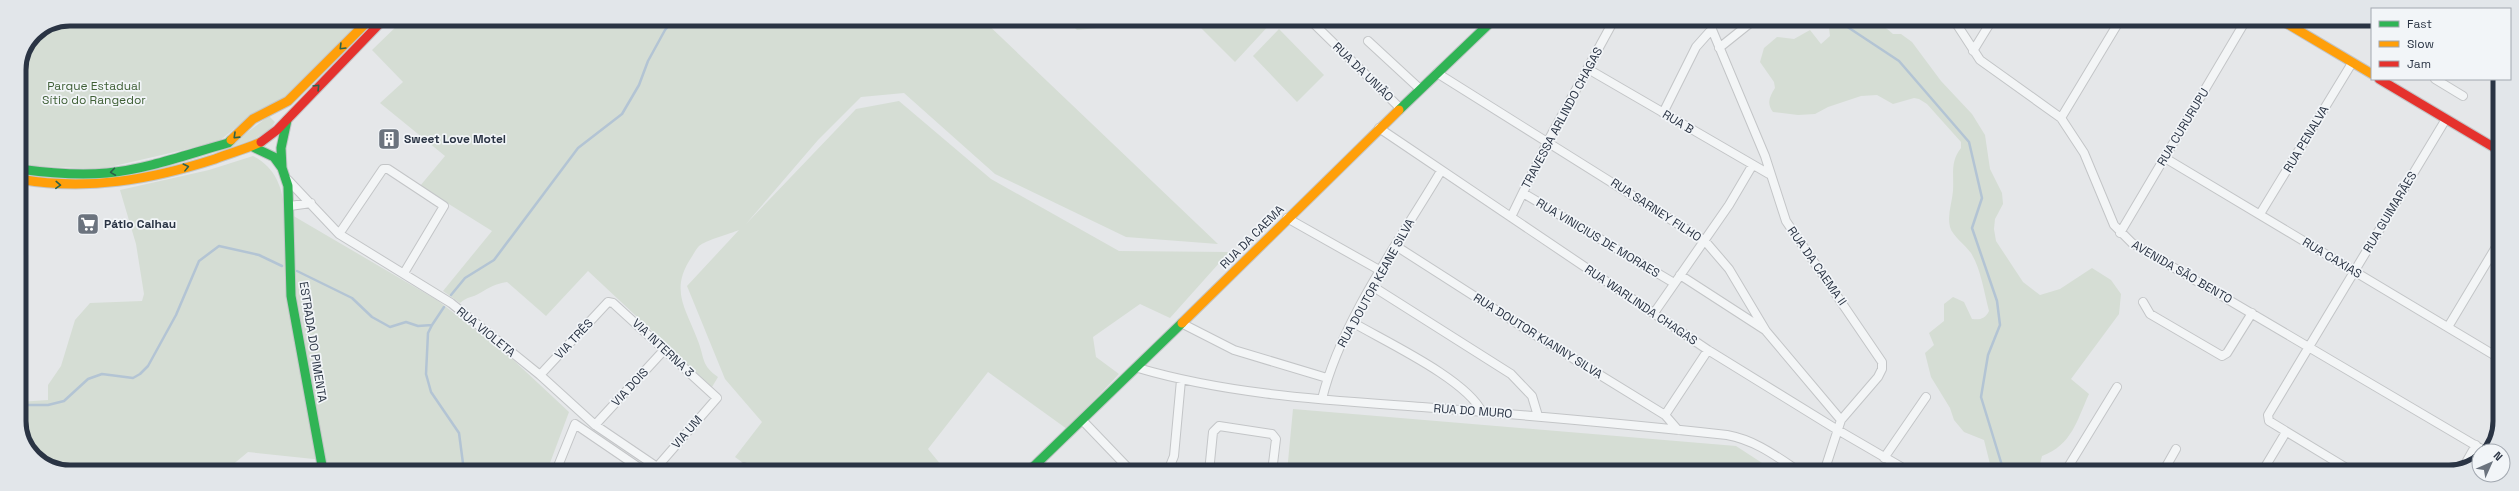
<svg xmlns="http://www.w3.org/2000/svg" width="2519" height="491" font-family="'Space Grotesk',sans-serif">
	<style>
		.green { fill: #d5ddd4 }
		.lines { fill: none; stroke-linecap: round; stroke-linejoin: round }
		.stream { stroke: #b3c4d4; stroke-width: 2.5 }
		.street-casing { stroke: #c3c5c7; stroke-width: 10 }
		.fast-casing { stroke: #c3c5c7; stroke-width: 11 }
		.slow-casing { stroke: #c3c5c7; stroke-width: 11 }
		.jam-casing { stroke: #c3c5c7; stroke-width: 11 }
		.street { stroke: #f3f5f6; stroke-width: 8 }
		.fast { stroke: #30b455; stroke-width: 9 }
		.slow { stroke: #ff9f0a; stroke-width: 9 }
		.jam { stroke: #e5322d; stroke-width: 9 }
		.oneway { stroke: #2c614a }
		.labels { text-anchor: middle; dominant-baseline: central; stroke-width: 3.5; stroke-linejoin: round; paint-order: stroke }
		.street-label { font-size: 12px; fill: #2a3444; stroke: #f2f5f8 }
		.park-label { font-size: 12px; fill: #406037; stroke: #f2f5f8 }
		.poi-label { font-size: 12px; font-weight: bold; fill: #2a3444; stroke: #f2f5f8; text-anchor: start }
		.rim { fill: none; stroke: #2a3444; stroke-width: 5 }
	</style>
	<rect width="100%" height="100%" fill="#e5e7e9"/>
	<path class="green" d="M70 19H365L286 99 244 121 218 142 101 169 35 166 19 162V70L34 34Z
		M404 19H982L1218 244 1126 237 995 174 904 93 861 97 818 140 746 224 856 109 899 101 991 179 1119 251 1229 252 1170 318 1140 304 1093 337 1096 357 1119 374 1067 429 988 372 928 449 946 471H870L862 465 857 471H754L735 457 762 422 725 379 687 286 739 230C730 234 706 240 699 246 696 249 693 255 691 258 669 291 687 310 698 341 705 359 701 365 718 377L712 387 588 271 546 316 507 282C495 284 490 287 480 293 472 298 468 296 460 303L443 291 492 231 420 186 445 156 380 103 403 82 372 50Z
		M1066 19H1112L1107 27 1077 30Z
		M1192 19H1269L1272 22 1235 62Z
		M1828 20C1852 20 1875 15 1893 34H1901L1912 42 1941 81 1972 114 1985 135 1990 169 2002 193 2003 204 1995 219 1994 229 1996 241 2023 282 2040 295 2060 289 2092 268 2111 280 2121 294 2119 314 2071 379 2089 394C2077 420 2072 445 2042 456L2038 472H1992L1984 440 1964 432 1954 420 1950 408 1931 377 1925 353 1934 345 1929 333 1944 321V304L1953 297 1964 302 1972 319C1980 320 1985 319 1989 311 1984 292 1981 269 1971 253 1966 246 1952 235 1950 227 1947 215 1952 203 1953 191 1954 174 1950 162 1961 148V142L1927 104 1919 99 1914 98 1893 104 1877 95 1861 96 1828 107 1815 114 1798 115 1773 112C1766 103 1770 96 1775 88L1774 82 1760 62 1764 48 1777 37 1794 39 1810 30 1821 44 1830 36Z
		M1279 29 1324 75 1297 102 1253 56Z
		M269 116 275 122C266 138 242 143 225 149Z
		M253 156C276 168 282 187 285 211L437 300 508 355 569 412 547 471H325L323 460 248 452 225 471H60L34 457 19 428V402L48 400V385L61 366 75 320 90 303 142 301 144 294 136 244 120 190 209 170Z
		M1293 409 1736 446 1776 472H1287Z"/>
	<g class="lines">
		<path class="stream" d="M1837 20 1899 61 1969 142 1982 198 1972 228 1997 301 2000 325 1988 355 1981 397 2004 472
			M297 271 352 298 372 317 390 327 406 322 418 326 432 325 444 307
			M451 295 465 278 494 260 578 148 622 114 639 85 648 61 665 30 674 19
			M432 325 428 333 426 374 431 392 459 433 464 471
			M19 405H48L64 401 88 379 102 374 133 378 140 374 148 366 176 315 199 261 219 246 259 255 282 266"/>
		<g class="street-casing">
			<path id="street" d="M1309 19 1400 108
				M1708 20 1765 156 1786 221 1882 362V369L1878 377 1841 420 1824 472
				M1954 20 1980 60 2061 118 2084 153 2114 225 2132 243 2485 451
				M1368 41 1420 89
				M1719 48 1754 20
				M1973 51 1992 20
				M1588 69 1769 174
				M1437 73 1705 241 1729 269 1766 331 1841 420
				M2435 79 2463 96
				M1663 113 1696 47 1712 29
				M2061 118 2120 20
				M1379 128 1708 350 1836 429 1910 472
				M2165 158 2499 358
				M288 180 339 234 451 303 540 375 595 425 657 467 717 398 613 303 608 302 540 375
				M1523 193 1674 283
				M290 206 311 203
				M2260 214 2352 63
				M1511 217 1548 141 1614 20
				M1287 218 1381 271
				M2120 233 2246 20
				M339 234 383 169H388L444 206 404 273
				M1396 246 1535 335 1665 415 1678 430
				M1680 275 1765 330
				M1372 286 1511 374 1532 396 1538 416
				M2143 302 2150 314 2222 356 2227 353 2252 313
				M1654 313 1729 205 1752 166
				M1352 322C1386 342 1466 379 1482 412
				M1183 324 1234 350 1327 378
				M2448 327 2499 242
				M1138 368C1230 395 1327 400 1422 407 1524 415 1626 424 1727 435 1755 440 1776 456 1800 472
				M1322 399C1341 321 1400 240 1441 171
				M1665 415 1708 350
				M1083 421 1131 471
				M595 425 665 349
				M1884 458 1926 397
				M2464 466 2476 445
				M556 471 575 424 644 471
				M743 471 744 467
				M1168 471 1174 456 1181 380
				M1209 472 1213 432 1219 426 1272 434 1276 439 1272 472
				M2065 472 2117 387
				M2163 472 2176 449
				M2262 472 2286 432
				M2353 472 2269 421 2268 415 2446 119"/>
		</g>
		<g class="fast-casing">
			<path id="fast" d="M1399 110 1493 20
				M253 147 274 157 282 168 288 186 291 296 323 471
				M282 168 281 148 287 120
				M19 169C48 173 78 176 107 173 148 169 188 154 228 143L231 140
				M1029 471 1182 323"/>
		</g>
		<g class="slow-casing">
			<path id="slow" d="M2281 20 2372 74
				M231 140 253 119 288 101 370 19
				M19 179C86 191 150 180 215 159 230 153 246 149 261 142
				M1182 323 1399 110"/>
		</g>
		<g class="jam-casing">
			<path id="jam" d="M2379 79 2500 151
				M261 142 277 130 384 19"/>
		</g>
		<use href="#street" class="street"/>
		<use href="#fast" class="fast"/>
		<use href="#slow" class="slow"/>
		<use href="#jam" class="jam"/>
	</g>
	<defs><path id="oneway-chevron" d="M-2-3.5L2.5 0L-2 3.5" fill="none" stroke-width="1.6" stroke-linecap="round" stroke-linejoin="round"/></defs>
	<g class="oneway">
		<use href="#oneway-chevron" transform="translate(342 47) rotate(135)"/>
		<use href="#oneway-chevron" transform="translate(317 87) rotate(-45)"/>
		<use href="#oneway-chevron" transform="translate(236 136) rotate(136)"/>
		<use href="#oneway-chevron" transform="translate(186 167) rotate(-14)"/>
		<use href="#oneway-chevron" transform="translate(113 172) rotate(172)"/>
		<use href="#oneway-chevron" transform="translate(58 185) rotate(3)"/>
	</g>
	<defs>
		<g id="building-square" transform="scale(1.15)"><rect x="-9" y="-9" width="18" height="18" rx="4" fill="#6b737e" stroke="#f2f5f8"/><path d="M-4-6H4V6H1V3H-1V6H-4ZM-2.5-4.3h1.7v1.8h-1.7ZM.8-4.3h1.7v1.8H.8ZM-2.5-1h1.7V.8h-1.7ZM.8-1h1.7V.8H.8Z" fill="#fff"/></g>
		<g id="supermarket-square" transform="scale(1.15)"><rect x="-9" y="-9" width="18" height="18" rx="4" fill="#6b737e" stroke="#f2f5f8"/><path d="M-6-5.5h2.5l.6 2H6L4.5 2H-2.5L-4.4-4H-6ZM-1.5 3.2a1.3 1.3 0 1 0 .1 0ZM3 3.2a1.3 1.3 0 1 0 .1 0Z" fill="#fff"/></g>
	</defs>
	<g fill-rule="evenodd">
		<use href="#building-square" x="389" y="139"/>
		<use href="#supermarket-square" x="88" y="224"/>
	</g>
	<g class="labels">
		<g class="street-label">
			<text transform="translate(1363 72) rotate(44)">RUA DA UNIÃO</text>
			<text transform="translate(1562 118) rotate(-62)">TRAVESSA ARLINDO CHAGAS</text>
			<text transform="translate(1678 122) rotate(31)">RUA B</text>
			<text transform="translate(2183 127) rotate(-59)">RUA CURURUPU</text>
			<text transform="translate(2306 139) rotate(-59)">RUA PENALVA</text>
			<text transform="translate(1656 210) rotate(33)">RUA SARNEY FILHO</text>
			<text transform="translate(2390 212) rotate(-59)">RUA GUIMARÃES</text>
			<text transform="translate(1252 237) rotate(-45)">RUA DA CAEMA</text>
			<text transform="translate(1598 238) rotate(31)">RUA VINICIUS DE MORAES</text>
			<text transform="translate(2332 258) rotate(31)">RUA CAXIAS</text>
			<text transform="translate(1817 266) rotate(55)">RUA DA CAEMA II</text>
			<text transform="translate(2182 272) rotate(30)">AVENIDA SÃO BENTO</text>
			<text transform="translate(1376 283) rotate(-61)">RUA DOUTOR KEANE SILVA</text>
			<text transform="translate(1641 305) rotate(34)">RUA WARLINDA CHAGAS</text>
			<text transform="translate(486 332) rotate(39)">RUA VIOLETA</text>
			<text transform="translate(1538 336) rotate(32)">RUA DOUTOR KIANNY SILVA</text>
			<text transform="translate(574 339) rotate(-47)">VIA TRÊS</text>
			<text transform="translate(313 342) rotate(81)">ESTRADA DO PIMENTA</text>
			<text transform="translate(663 348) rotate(43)">VIA INTERNA 3</text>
			<text transform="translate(630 387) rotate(-47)">VIA DOIS</text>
			<text transform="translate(1473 411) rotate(4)">RUA DO MURO</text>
			<text transform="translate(687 432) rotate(-49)">VIA UM</text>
		</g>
		<g class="park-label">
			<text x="94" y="86">Parque Estadual<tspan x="94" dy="14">Sítio do Rangedor</tspan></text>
		</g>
		<g class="poi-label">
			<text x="404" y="139">Sweet Love Motel</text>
			<text x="104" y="224">Pátio Calhau</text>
		</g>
	</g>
	<path d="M0 0H2519V491H0ZM70 26H2449A44 44 0 0 1 2493 70V421A44 44 0 0 1 2449 465H70A44 44 0 0 1 26 421V70A44 44 0 0 1 70 26Z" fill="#e2e6ea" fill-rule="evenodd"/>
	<path class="rim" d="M70 26H2449A44 44 0 0 1 2493 70V421A44 44 0 0 1 2449 465H70A44 44 0 0 1 26 421V70A44 44 0 0 1 70 26Z"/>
	<rect x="2371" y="8" width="140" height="72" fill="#f2f5f8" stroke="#a2a8b0"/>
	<rect x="2379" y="21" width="20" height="6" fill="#30b455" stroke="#a2a8b0"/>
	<text x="2407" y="28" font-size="12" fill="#2a3444">Fast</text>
	<rect x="2379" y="41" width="20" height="6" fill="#ff9f0a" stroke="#a2a8b0"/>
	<text x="2407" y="48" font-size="12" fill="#2a3444">Slow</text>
	<rect x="2379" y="61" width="20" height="6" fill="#e5322d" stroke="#a2a8b0"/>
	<text x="2407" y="68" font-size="12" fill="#2a3444">Jam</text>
	<g transform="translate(2491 463) rotate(45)"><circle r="19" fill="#f2f5f8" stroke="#a2a8b0"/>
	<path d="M0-3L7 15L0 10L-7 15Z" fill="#6b737e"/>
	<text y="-6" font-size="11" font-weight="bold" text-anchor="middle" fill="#2a3444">N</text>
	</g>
</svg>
